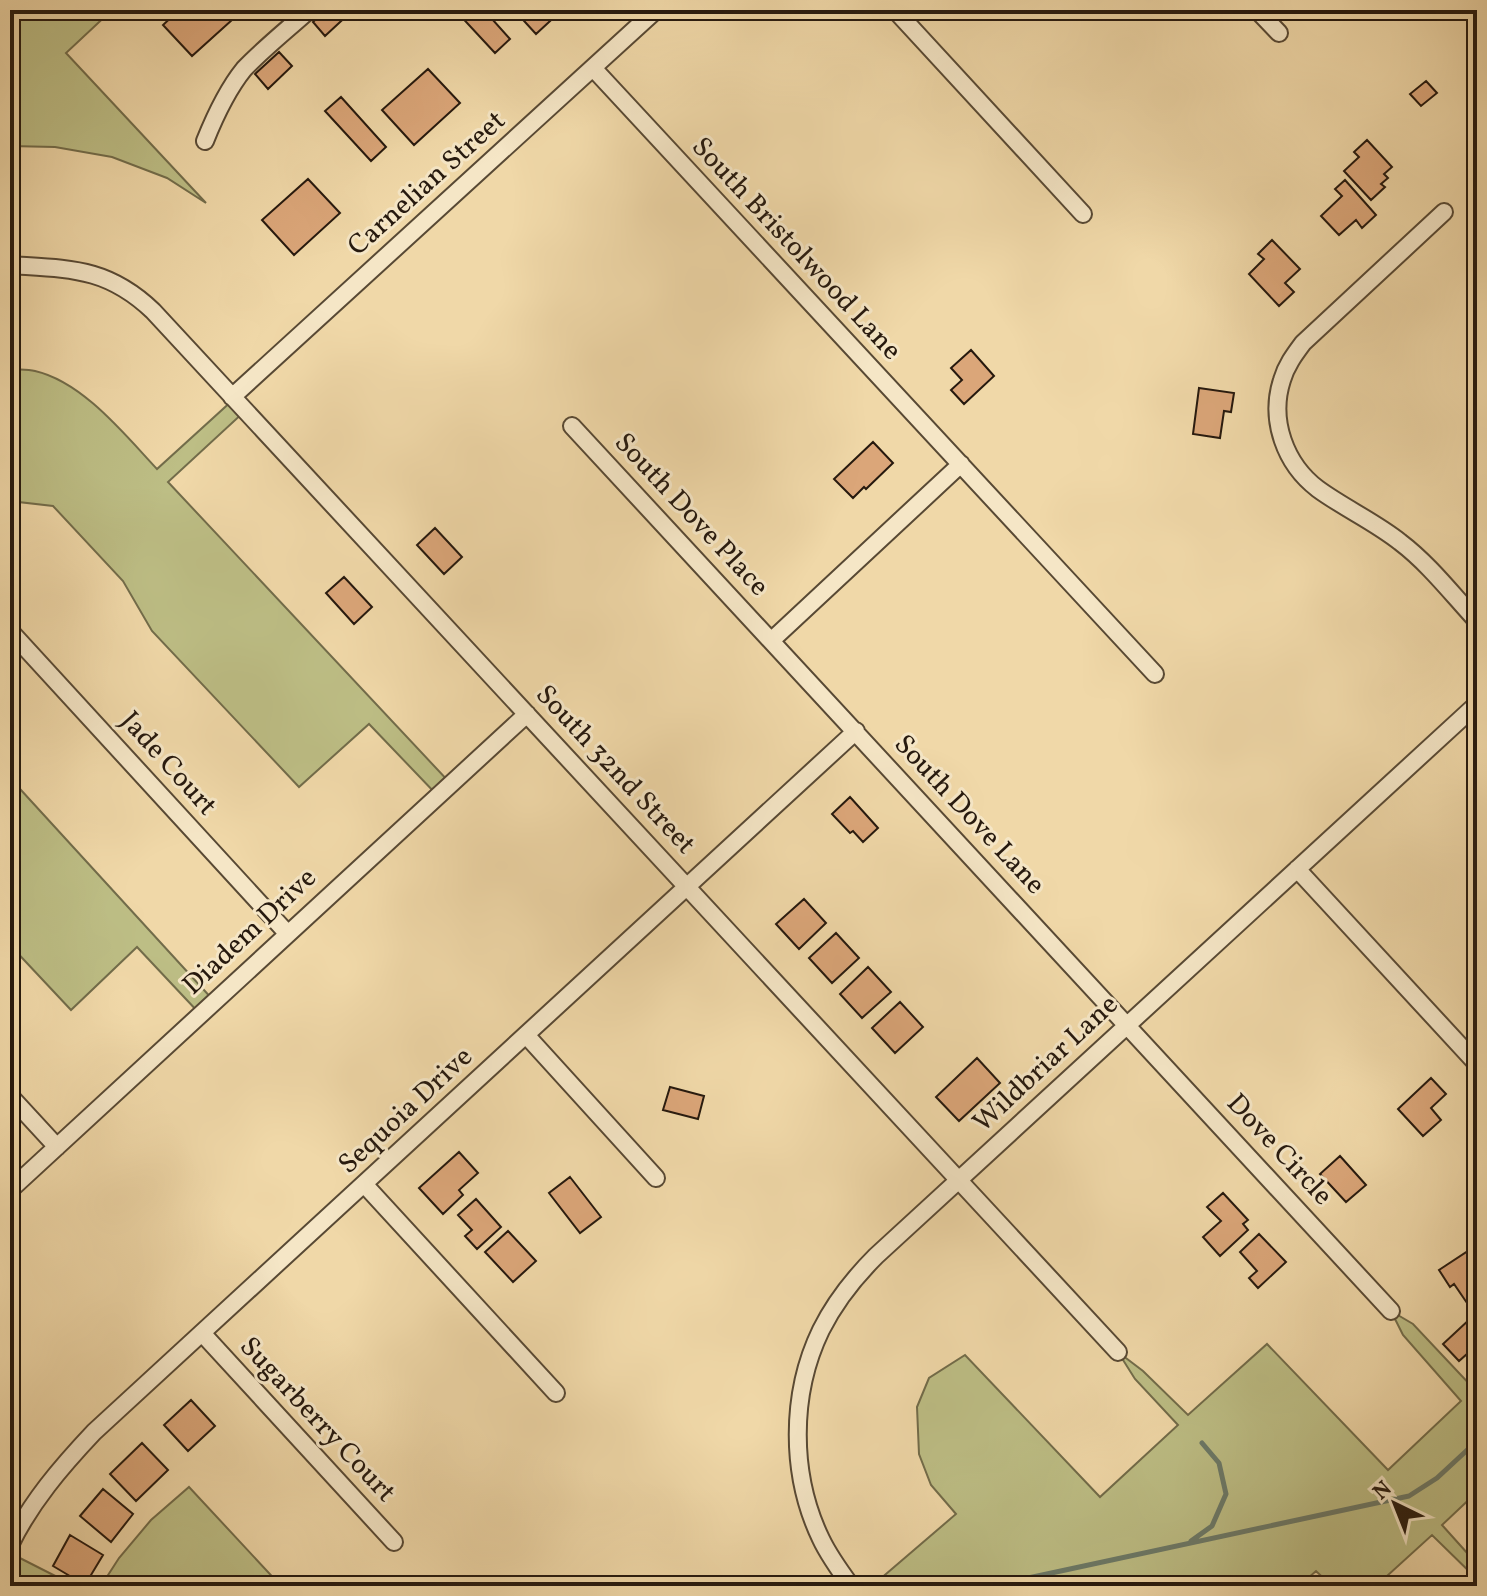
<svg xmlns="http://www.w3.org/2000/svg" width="1487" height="1596" font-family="Vollkorn,serif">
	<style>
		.green { fill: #bdbe85; stroke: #726c4a; stroke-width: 2 }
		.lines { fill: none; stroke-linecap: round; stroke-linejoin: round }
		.stream { stroke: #6c7a69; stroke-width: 5 }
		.building { fill: #dba679; stroke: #26190e; stroke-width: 2 }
		.street-casing { stroke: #584934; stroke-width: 20 }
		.street { stroke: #f5e6c6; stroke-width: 16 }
		.labels { text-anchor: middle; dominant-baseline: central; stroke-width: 6; stroke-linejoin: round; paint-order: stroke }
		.street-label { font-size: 28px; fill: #26190e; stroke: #f5e6c6 }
	</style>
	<rect width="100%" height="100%" fill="#f0d8a8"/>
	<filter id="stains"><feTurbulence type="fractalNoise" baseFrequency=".0025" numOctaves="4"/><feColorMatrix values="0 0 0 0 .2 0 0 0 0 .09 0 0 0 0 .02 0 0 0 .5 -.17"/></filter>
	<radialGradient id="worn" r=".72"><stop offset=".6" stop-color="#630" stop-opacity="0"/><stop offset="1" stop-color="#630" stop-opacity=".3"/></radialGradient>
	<path class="green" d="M10 10H112L66 53 206 203 167 178 112 157 55 147 10 146Z
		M10 369C18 370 27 369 35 371 83 382 125 435 157 469L234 399 245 411 168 482 451 784 438 796 369 724 299 787 152 631 123 581 53 506 10 501Z
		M10 778 214 1001 200 1014 137 947 71 1010 10 945Z
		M1391 1311 1413 1324 1475 1390 1477 1389V1492L1442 1525 1477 1564V1579L1432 1535 1376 1586H1332L1316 1571 1299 1586H872L956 1514 931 1485 919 1454 917 1407 929 1378 965 1355 1100 1497 1178 1425 1135 1379 1118 1352 1143 1371 1188 1415 1267 1344 1388 1470 1461 1401 1403 1335Z
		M189 1487 281 1586H101L119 1558 151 1520Z
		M10 1553 75 1586H10Z"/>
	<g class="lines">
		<path class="stream" d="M1191 1541 1212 1526 1226 1494 1219 1463 1202 1443
			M991 1586 1409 1496 1437 1478 1477 1441"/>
	</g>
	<path class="building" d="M179 10H243L192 56 163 25Z
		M325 10H353L325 36 313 22Z
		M455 10H484L510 39 495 53Z
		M514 10H562L536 34Z
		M279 52 292 66 268 89 255 74Z
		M428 69 460 103 414 145 382 110Z
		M1426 81 1437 93 1421 106 1410 94Z
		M341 97 386 147 371 161 325 111Z
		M1367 140 1392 167 1384 174 1388 178 1381 184 1385 187 1371 200 1344 171 1359 157 1354 152Z
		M308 179 340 213 294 255 262 220Z
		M1345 180 1376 215 1362 228 1356 220 1339 235 1321 216 1342 196 1335 189Z
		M1272 240 1300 269 1285 283 1294 292 1279 306 1249 274 1264 259 1258 254Z
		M971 350 994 376 964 404 951 390 962 380 951 368Z
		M1199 388 1234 393 1231 412 1224 411 1220 438 1193 434Z
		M873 442 893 463 866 489 864 487 853 498 834 479Z
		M435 528 462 557 444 574 417 545Z
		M344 577 372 607 354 624 326 593Z
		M850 797 878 828 863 842 853 831 850 833 832 814Z
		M804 899 826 923 799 949 776 924Z
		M836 933 859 958 832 983 809 958Z
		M868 967 891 992 862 1018 840 994Z
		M900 1002 923 1027 895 1053 872 1028Z
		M977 1058 1000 1083 959 1121 936 1097Z
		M1431 1078 1446 1094 1431 1108 1441 1120 1423 1136 1398 1109Z
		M670 1087 704 1096 698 1119 663 1110Z
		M459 1152 478 1173 459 1190 463 1195 443 1214 419 1188Z
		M1340 1156 1366 1185 1346 1202 1320 1174Z
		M570 1177 601 1217 580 1233 549 1193Z
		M1223 1193 1248 1220 1243 1224 1248 1230 1220 1256 1203 1237 1221 1221 1207 1207Z
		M476 1199 501 1227 477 1249 465 1236 472 1230 458 1215Z
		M508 1231 536 1261 513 1282 485 1252Z
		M1259 1234 1286 1262 1258 1288 1249 1278 1257 1271 1240 1252Z
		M1468 1251 1477 1265V1297L1467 1303 1454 1284 1450 1287 1439 1270Z
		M1471 1318 1477 1325V1345L1459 1361 1443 1344Z
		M191 1400 215 1426 188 1451 164 1425Z
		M142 1443 168 1470 136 1501 110 1474Z
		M103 1489 133 1514 111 1542 80 1516Z
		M70 1535 103 1555 85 1585 53 1566Z"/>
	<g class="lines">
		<g class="street-casing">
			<path id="street" d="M895 10 1083 214
				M1257 10 1279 33
				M593 68 1155 674
				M205 141C215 116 227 90 244 69 264 48 288 29 309 10
				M1444 212 1303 343C1294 355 1286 366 1282 380 1269 420 1285 464 1318 489 1344 508 1375 522 1400 542 1429 564 1452 594 1477 621
				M10 265C69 269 107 267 153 311L1118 1352
				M232 397 656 10
				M572 426 1391 1311
				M10 631 287 933
				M772 640 961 464
				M1297 869 1477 1064
				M526 1035 656 1178
				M10 1096 57 1147
				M364 1184 556 1393
				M10 1190 527 714
				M202 1333 394 1542
				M10 1545C31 1502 61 1467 94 1432L856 731
				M851 1586C840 1571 829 1556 821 1539 790 1475 790 1394 821 1330 835 1302 854 1278 876 1256L1477 704"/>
		</g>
		<use href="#street" class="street"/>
	</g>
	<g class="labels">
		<g class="street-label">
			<text transform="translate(427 184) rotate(-42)">Carnelian Street</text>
			<text transform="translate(796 249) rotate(47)">South Bristolwood Lane</text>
			<text transform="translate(691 515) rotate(47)">South Dove Place</text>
			<text transform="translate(168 764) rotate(48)">Jade Court</text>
			<text transform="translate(615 770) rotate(47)">South 32nd Street</text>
			<text transform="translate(969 815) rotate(47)">South Dove Lane</text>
			<text transform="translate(250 932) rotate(-43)">Diadem Drive</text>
			<text transform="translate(1046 1064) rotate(-43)">Wildbriar Lane</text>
			<text transform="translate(406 1111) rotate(-43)">Sequoia Drive</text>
			<text transform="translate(1279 1150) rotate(47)">Dove Circle</text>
			<text transform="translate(317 1420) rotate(47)">Sugarberry Court</text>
		</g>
	</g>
	<rect width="1487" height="1596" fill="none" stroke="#f0d8a8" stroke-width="40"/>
	<rect x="12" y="12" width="1463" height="1572" fill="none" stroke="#26190e" stroke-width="4"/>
	<rect x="20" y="20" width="1447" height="1556" fill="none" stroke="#26190e" stroke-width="2"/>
	<g transform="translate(1395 1504) rotate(317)" stroke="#f5e6c6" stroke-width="6" paint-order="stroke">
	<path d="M0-6L14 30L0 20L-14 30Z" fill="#26190e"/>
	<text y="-12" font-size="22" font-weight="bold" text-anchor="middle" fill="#26190e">N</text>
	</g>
	<rect width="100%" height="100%" filter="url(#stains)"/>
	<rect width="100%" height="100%" fill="url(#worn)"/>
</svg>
